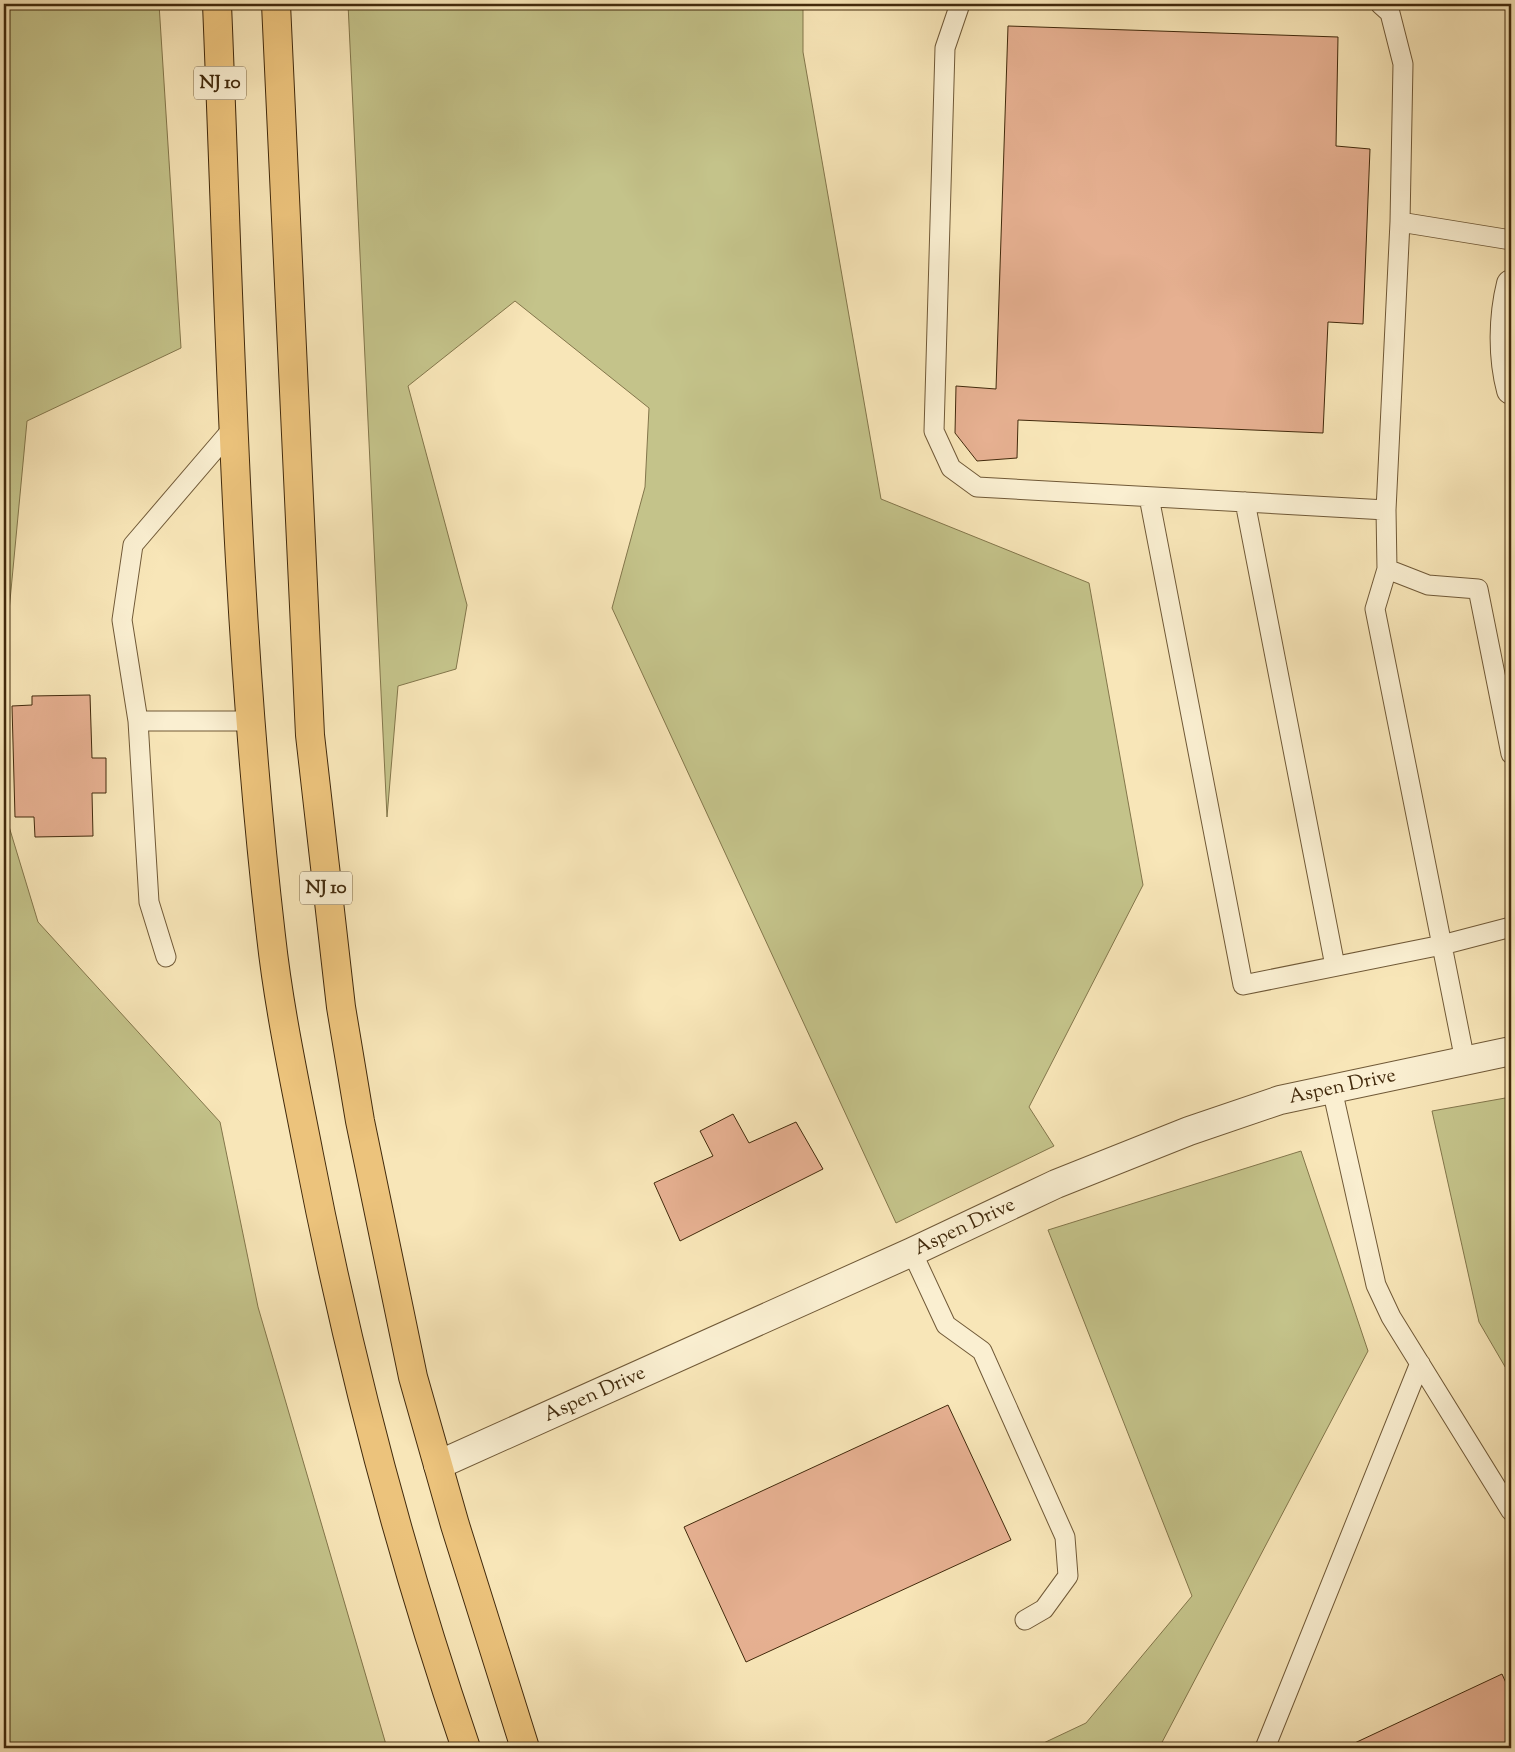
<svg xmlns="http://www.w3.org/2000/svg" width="1515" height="1752" font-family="'Sorts Mill Goudy',serif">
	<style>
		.green { fill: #c4c38a; stroke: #83764b }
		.building { fill: #e6b091; stroke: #422a0c }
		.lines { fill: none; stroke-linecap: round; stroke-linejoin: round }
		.lane-casing { stroke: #705937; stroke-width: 21 }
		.street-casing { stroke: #705937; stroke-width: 30 }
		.highway-casing { stroke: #422a0c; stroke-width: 30 }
		.lane { stroke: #faefd1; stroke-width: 19 }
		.street { stroke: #faefd1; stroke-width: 28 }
		.highway { stroke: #ecc37c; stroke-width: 28 }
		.labels { text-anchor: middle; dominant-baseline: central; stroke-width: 4.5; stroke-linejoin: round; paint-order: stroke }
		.shield { fill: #faefd1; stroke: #796547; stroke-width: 1 }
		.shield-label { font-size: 19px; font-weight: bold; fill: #422a0c }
		.street-label { font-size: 20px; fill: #422a0c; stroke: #faefd1 }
	</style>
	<rect width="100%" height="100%" fill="#f8e6b8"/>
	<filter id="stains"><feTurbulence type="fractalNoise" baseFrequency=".004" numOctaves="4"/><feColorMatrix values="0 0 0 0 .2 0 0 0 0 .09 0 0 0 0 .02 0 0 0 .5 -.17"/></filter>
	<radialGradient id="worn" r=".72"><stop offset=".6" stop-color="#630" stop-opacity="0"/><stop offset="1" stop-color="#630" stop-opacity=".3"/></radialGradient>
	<path class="green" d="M4 4H159L181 348 27 421 4 664Z
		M348 4H803V52L881 499 1089 583 1143 885 1029 1107 1054 1146 896 1223 612 608 645 487 649 408 515 301 408 386 467 605 456 669 398 686 387 817Z
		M4 810 38 922 220 1122 258 1307 387 1748H4Z
		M1511 1097V1377L1479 1322 1432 1111Z
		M1301 1151 1368 1351 1159 1748H1033L1086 1723 1192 1596 1048 1230Z"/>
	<path class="building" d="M1008 26 1338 37 1336 146 1370 149 1363 324 1328 322 1323 433 1018 420 1017 458 977 461 955 433 956 386 996 389Z
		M90 695 92 758H106V793H92L93 836 35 837 34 817H15L12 706 32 705V696Z
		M733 1114 749 1143 796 1122 823 1169 680 1241 654 1183 713 1156 700 1131Z
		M948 1405 1011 1540 746 1662 684 1527Z
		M1502 1674 1511 1694V1748H1344Z"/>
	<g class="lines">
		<g class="lane-casing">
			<path id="lane" d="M960 4 945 48 934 431 951 468 977 487 1386 510
				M1380 4 1390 13 1403 64 1400 222 1386 510 1387 569 1428 585 1478 589 1511 754
				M1400 222 1511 240
				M1149 497 1243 985 1442 945 1511 927
				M1245 502 1335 966
				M1387 569 1375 609 1465 1061
				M138 721H250
				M166 957 149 902 138 721 122 620 133 545 234 427
				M1332 1089 1376 1285 1391 1317 1511 1511
				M912 1252 946 1325 982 1351 1065 1537 1068 1576 1044 1609 1025 1620
				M1265 1748 1420 1363"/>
		</g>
		<g class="street-casing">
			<g id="street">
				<path d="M1511 284C1503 316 1502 357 1511 390"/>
				<path id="s1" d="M438 1465 912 1252 1056 1184 1189 1131 1280 1100 1511 1051"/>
			</g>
		</g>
		<g class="highway-casing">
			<path id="highway" d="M217 4C230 315 235 627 271 936 279 1009 295 1083 309 1155 348 1356 400 1555 466 1748
				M276 4 310 735 341 1007 360 1121 413 1377 455 1525 525 1748"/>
		</g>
		<use href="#lane" class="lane"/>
		<use href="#street" class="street"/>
		<use href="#highway" class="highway"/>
	</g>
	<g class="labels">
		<g class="shield">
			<rect x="194" y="66.5" width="52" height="33" rx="4"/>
			<rect x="300" y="871.5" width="52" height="33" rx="4"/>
		</g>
		<g class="shield-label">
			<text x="220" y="83">NJ 10</text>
			<text x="326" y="888">NJ 10</text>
		</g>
		<g class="street-label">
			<text stroke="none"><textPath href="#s1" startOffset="982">Aspen Drive</textPath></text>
			<text stroke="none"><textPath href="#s1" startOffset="578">Aspen Drive</textPath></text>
			<text stroke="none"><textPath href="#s1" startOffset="172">Aspen Drive</textPath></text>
		</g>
	</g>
	<rect width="1515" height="1752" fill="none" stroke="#f8e6b8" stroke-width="20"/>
	<rect x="5" y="5" width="1505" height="1742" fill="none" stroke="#422a0c" stroke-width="2.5"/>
	<rect x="10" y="10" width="1495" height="1732" fill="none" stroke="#422a0c"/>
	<rect width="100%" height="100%" filter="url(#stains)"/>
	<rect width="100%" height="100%" fill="url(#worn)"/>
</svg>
